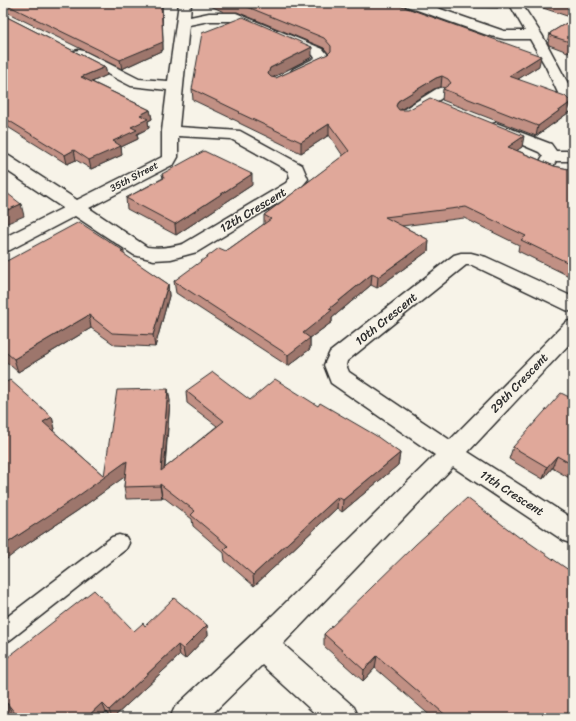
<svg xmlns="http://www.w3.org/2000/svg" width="576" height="721" font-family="Sriracha,sans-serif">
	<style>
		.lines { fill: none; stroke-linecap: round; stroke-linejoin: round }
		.service-casing { stroke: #2b2b2b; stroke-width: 3 }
		.minor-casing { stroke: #2b2b2b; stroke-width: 3 }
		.service { fill: #f7f3e8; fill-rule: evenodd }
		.minor { fill: #f7f3e8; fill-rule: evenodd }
		.wall { fill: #c19084; stroke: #2b2b2b }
		.shaded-wall { fill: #9d766c; stroke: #2b2b2b }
		.building { fill: #e0a89a; stroke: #2b2b2b }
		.labels { text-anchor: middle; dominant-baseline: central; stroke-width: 3; stroke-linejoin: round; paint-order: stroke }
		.far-street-label { font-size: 10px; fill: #2b2b2b; stroke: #f7f3e8 }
		.street-label { font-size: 12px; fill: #2b2b2b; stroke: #f7f3e8 }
	</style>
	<rect width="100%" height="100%" fill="#f7f3e8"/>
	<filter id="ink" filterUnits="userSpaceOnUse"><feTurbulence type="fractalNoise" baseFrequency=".025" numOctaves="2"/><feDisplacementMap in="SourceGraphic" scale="8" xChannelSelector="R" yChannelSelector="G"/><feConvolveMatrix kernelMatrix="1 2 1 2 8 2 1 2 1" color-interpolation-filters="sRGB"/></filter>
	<g filter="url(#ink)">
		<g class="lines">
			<g class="service-casing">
				<path id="service" d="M119 535 126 537 129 543 126 549 10 640 3 643V620L112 537Z"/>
			</g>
			<g class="minor-casing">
				<path id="minor" d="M179 3H191L190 17 209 13H236L323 49 329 56V60L327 63 298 76 293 75 291 72 293 69 315 58 313 55 234 21H209L189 25 179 127 240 131 302 165 308 179 298 191 197 252 171 259 154 260 134 255 75 216 10 250 3 252V238L63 208 3 168V155L9 156 77 200 162 157V131L167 90 131 86 74 57 72 54 74 51 79 50 84 51 139 79 168 81ZM178 136 231 139 278 165 288 171 290 178 286 183 183 244C171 247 160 249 147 247L89 208 174 164 178 157Z
					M405 3H423L504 31H525L509 3H521L542 35 573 93V113L568 111 565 108 546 67 530 39H504L487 35 406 6Z
					M443 86 448 88 451 91 448 94 413 117 407 119 401 117 399 114 401 111 438 88Z
					M496 123 551 144 556 151H573V161H556L551 170 545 171 539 170 537 166 543 156 539 152 490 131 488 128 490 125Z
					M461 253H471L486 257 573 297V312L566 310 472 265H466L347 361 346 365 349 372 450 440 566 322 573 320V340L468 452 573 519V544L564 541 453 467 283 644 354 707 359 718H320L262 665 208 718H170L175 707 275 613 435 455 331 383 324 365 330 352 454 255Z"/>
			</g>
			<use href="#service" class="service"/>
			<use href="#minor" class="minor"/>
		</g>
		<path class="wall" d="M3 3H162L163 50 122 69 4 11H3Z
			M204 3H405V7L539 66 518 79 568 113 536 136 442 100 443 89 445 88 441 87 434 89 400 110 522 147 516 150 554 166 573 170V278L518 251 519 245 464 218 402 226 429 240 428 251 377 288 371 285 332 318V322L310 338V349L288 366 176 293 174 281 226 251 264 224V215L343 156 329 135 301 153 239 123V122L193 100 192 89 312 57 272 78H276L329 54 324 48 237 12H224Z
			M427 3H498V8L440 7Z
			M528 3H573V18Z
			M3 15 105 67 107 75 92 82 150 110 152 119 148 121 149 128 137 134 138 139 121 147 122 155 91 169 76 160 67 164 3 124Z
			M573 19V54L549 45 548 43 550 33Z
			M162 174 252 185 176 235 127 209 126 198 163 178Z
			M124 251V255L168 284 169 296 155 347 115 345 91 328 18 372 3 359V263Z
			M168 389 170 401 165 468 217 426 187 403 186 391 250 400 318 406 400 453 398 465 342 512 337 508 254 586 225 561 224 553 193 526 192 519 162 496V498L126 499 124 487 125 476 77 511 24 546 52 417 55 429 53 431 104 476Z
			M573 392V480L552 468 543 479 509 459 513 447 569 397Z
			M207 625 208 635 185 659 180 655 113 718H112L106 712 99 718H16L12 713 5 718 3 661 134 631 145 626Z
			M324 634 573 718H433L375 668 363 681 324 646Z"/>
		<path class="shaded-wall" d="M161 3H162L163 50 122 69 120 60Z
			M312 47V57L270 79 268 74 270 68Z
			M541 56 539 66 507 86 509 76Z
			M105 67 107 75 83 86 81 77Z
			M442 76 441 87 434 89 397 112 396 106 398 101 436 78Z
			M571 102 568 113 536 136 538 126Z
			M150 110 152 119 148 121 149 128 137 134 138 139 121 147 122 155 91 169 89 160 131 127 140 115Z
			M329 124V135L301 153V142Z
			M524 136 522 147 506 158 508 147Z
			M74 150 76 160 67 164 65 155Z
			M252 174V185L176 235 175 224Z
			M21 204 24 216 3 225V212Z
			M429 240 428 251 377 288 378 277Z
			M372 274 371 285 332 318V322L310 338V349L288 366V355L303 333 329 309Z
			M168 284 169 296 155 347 153 335Z
			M89 315 91 328 18 372 14 359Z
			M168 389 170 401 163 483 161 471Z
			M52 417 55 429 47 435 43 422Z
			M400 453 398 465 342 512 343 500Z
			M557 456 552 468 543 479 547 467Z
			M127 461 130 473 77 511 24 546 3 562V546Z
			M160 484 162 496V498L160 486Z
			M338 497 337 508 254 586 253 575Z
			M207 625 208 635 185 659 183 649Z
			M178 645 180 655 113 718H112L109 710Z
			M377 656 375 668 363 681 364 670Z
			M7 703 12 713 5 718H3V706Z
			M102 703 106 712 99 718H86Z"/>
		<path class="building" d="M3 3H161L163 42 120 60Z
			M238 3H393L541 56 509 76 565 96 571 102 538 126 443 89 451 83 448 79 442 76 436 78 398 101 396 106 399 110H408L430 98 524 136 508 147 554 166 573 170V265L521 240 526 236 466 207 385 217 429 240 378 277 372 274 329 309 332 310 303 333 310 338 288 355 174 281 219 248 226 251 271 219 264 215 349 151 329 124 301 142 239 113 240 112 192 89 202 33 243 17 312 47 270 68 268 74 271 77 276 78 328 54 331 51V46L324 38Z
			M560 3H573V7Z
			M3 15 105 67 81 77 150 110 140 115 148 119 131 127 137 130 113 141 121 146 89 160 74 150 65 155 3 117Z
			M573 19V43L551 36 550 33Z
			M204 151 252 174 175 224 126 198 164 178 162 174Z
			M3 190 21 204 3 212Z
			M79 222 124 251 121 252 168 284 153 335 112 333 89 315 14 359 3 350V263Z
			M213 372 250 400 275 379 318 406 320 403 375 435 400 453 343 500 338 497 253 575 224 550 228 546 191 515 195 511 160 484V486L124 487 127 461 74 499 19 535 3 546V384L10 380 52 417 43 422 104 476 117 390 168 389 161 471 224 421 186 391Z
			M573 392V465L557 456 547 467 513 447 561 393 569 397Z
			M467 498 520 538 521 537 573 573V718H449L377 656 364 670 324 634 416 544Z
			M94 590 134 631 143 623 145 626 174 598 207 625 183 649 178 645 109 710 102 703 86 718H19L7 703 3 706V661Z"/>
	</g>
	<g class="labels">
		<g class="far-street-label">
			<text transform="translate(134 177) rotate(-28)">35th Street</text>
		</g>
		<g class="street-label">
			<text transform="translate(253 210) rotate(-31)">12th Crescent</text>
			<text transform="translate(386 319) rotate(-39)">10th Crescent</text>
			<text transform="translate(519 383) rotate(-46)">29th Crescent</text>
			<text transform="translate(512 493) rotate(33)">11th Crescent</text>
		</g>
	</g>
	<rect width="576" height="721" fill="none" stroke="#f7f3e8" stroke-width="16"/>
	<rect x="8" y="8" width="560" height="705" fill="none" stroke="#2b2b2b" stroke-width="1.5" filter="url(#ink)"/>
</svg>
